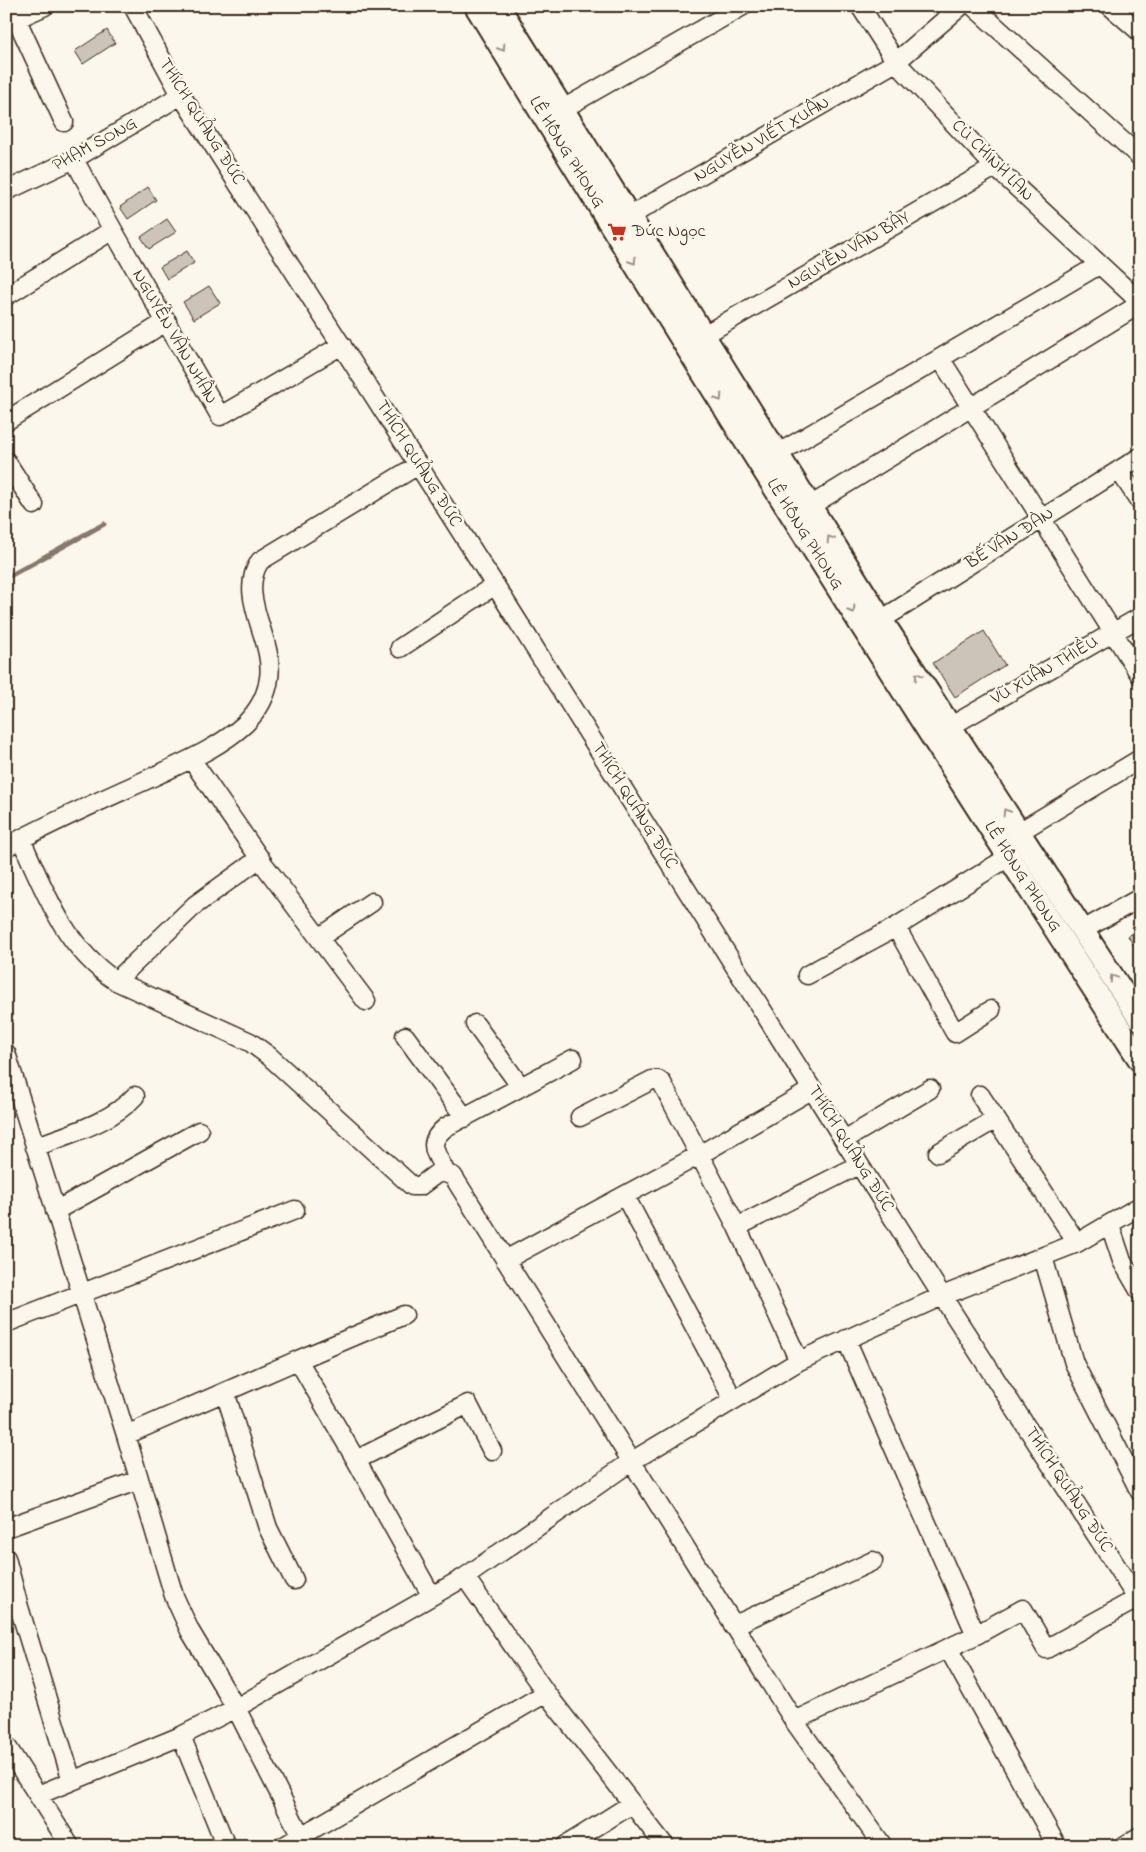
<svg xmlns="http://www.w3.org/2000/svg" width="1146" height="1852" font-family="'Indie Flower',sans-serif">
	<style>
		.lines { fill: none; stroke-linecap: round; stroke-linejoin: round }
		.stream { stroke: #85796d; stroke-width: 5 }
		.building { fill: #ccc4b9; stroke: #3b2a1e }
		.minor-casing { stroke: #3b2a1e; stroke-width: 21 }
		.major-casing { stroke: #3b2a1e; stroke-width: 26 }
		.minor { stroke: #fbf7ec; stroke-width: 18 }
		.major { stroke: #fbf7ec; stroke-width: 22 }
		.oneway { stroke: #9b9085 }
		.labels { text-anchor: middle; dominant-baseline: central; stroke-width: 5; stroke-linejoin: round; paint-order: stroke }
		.street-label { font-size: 18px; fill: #3b2a1e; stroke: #fbf7ec }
		.poi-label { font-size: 18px; fill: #3b2a1e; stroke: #fbf7ec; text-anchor: start }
	</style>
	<rect width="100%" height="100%" fill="#fbf7ec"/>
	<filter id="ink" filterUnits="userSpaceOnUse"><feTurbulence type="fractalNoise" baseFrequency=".02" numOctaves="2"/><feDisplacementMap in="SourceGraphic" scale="10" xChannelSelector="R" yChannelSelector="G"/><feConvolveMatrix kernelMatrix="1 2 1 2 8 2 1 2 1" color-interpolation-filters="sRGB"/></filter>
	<g filter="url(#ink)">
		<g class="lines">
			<path class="stream" d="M6 578 104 524"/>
		</g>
		<path class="building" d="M107 30 115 43 83 64 75 51Z
			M148 187 156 200 128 219 120 207Z
			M167 219 176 232 149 249 141 237Z
			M187 251 194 263 167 279 160 267Z
			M209 286 220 303 194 319 183 302Z
			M984 631 1005 665 955 697 933 663Z
			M1140 929V956L1128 936Z"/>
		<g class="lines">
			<g class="minor-casing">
				<path id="minor" d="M133 6 181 95 495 585 942 1296 1140 1603
					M860 6 896 62 995 167 1140 302
					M973 6 1140 157
					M1110 6 1140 32
					M16 18 64 122
					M7 23 45 6
					M561 110 743 6
					M74 159C120 247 172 330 220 416L342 345
					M6 191 74 159 181 95
					M628 217 896 62 961 6
					M6 296 111 231
					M704 335 995 167
					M940 358 1140 675
					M6 421 167 321
					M777 454 1099 265
					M6 461 34 505
					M1119 470 1140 502
					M810 506 1140 304
					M881 620 1140 457
					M400 648 495 585
					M951 726 1140 617
					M191 759 265 866 366 1001
					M1019 832 1140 759
					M21 839C45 892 65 948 116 981L250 1042 269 1056 412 1186H420L440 1171 453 1176 794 1721 883 1846
					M6 847C55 820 107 798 157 775 187 761 220 747 245 724 258 711 267 695 269 678 275 639 236 597 260 561L418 465
					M1081 931 1140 898
					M319 938 372 902
					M807 975 896 927
					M116 981 195 905 260 858
					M991 1010 955 1033 896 927 1007 858
					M475 1024 521 1087
					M405 1036 465 1118
					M6 1053 126 1435 174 1596 190 1631 236 1708 306 1846
					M980 1095 1077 1243
					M580 1117 652 1080H658L662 1083 737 1227 799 1361
					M844 1140 930 1089
					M35 1147C68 1134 111 1123 135 1096
					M938 1153 996 1119
					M445 1171C435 1151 426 1143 446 1127L573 1059
					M625 1196 733 1399
					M55 1211 199 1131
					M1110 1225 1122 1261 1140 1292
					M737 1227 859 1165
					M1043 1257 1074 1363 1140 1492
					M505 1260 701 1154 813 1089
					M6 1323 295 1210
					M846 1339 976 1635
					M298 1360 404 1315
					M225 1392 268 1528 294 1580
					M126 1435 298 1360 356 1460 431 1595
					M356 1460 468 1404 492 1451
					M6 1528 139 1480
					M6 1558 19 1607 72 1781
					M465 1577 546 1693 665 1846
					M733 1626 873 1561
					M948 1648 1057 1846
					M794 1721 976 1635 1023 1609 1046 1649 1140 1597
					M181 1736 226 1846
					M6 1745 70 1846
					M38 1795 181 1736 236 1708 465 1577 632 1461 799 1361 942 1296 1077 1243 1140 1206
					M284 1846 546 1693
					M565 1846 632 1804
					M1124 1846 1140 1836"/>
			</g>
			<g class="major-casing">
				<g id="major">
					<path id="s1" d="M476 6C693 360 914 712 1140 1060"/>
					<path d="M498 6 881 620 1140 1019"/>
				</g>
			</g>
			<use href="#minor" class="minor"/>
			<use href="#major" class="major"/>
		</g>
		<defs><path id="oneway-chevron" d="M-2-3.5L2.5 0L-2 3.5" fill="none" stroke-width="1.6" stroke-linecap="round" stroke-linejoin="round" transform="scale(1.25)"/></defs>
		<g class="oneway">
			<use href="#oneway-chevron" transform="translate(502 48) rotate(58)"/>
			<use href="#oneway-chevron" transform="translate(633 261) rotate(58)"/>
			<use href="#oneway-chevron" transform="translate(719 398) rotate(58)"/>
			<use href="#oneway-chevron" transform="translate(830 539) rotate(-122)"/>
			<use href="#oneway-chevron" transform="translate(852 610) rotate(58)"/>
			<use href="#oneway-chevron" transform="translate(918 676) rotate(-124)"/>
			<use href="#oneway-chevron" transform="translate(1006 812) rotate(-122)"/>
			<use href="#oneway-chevron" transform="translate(1113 978) rotate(-124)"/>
		</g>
	</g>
	<defs>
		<g id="supermarket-bare" transform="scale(1.5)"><path d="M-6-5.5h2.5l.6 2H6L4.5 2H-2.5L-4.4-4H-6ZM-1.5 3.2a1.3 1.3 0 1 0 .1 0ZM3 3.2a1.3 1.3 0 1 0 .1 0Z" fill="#c8321e" stroke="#fbf7ec" stroke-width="2.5" paint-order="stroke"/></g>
	</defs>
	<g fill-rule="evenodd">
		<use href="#supermarket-bare" x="617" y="232"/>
	</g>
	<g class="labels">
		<g class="street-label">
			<text transform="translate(201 122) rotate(58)">THÍCH QUẢNG ĐỨC</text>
			<text transform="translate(762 140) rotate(-30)">NGUYỄN VIẾT XUÂN</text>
			<text transform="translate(95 145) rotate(-29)">PHẠM SONG</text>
			<text stroke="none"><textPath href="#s1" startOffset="172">LÊ HỒNG PHONG</textPath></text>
			<text transform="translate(992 161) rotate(45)">CÙ CHÍNH LAN</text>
			<text transform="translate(849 251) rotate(-30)">NGUYỄN VĂN BẢY</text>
			<text transform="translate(174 337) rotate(60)">NGUYỄN VĂN NHÂN</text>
			<text transform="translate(418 464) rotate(58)">THÍCH QUẢNG ĐỨC</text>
			<text stroke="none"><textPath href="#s1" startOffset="622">LÊ HỒNG PHONG</textPath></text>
			<text transform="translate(1010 539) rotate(-32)">BẾ VĂN ĐÀN</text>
			<text transform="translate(1045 671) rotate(-30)">VŨ XUÂN THIỀU</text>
			<text transform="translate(634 806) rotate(58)">THÍCH QUẢNG ĐỨC</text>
			<text stroke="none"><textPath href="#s1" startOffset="1028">LÊ HỒNG PHONG</textPath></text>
			<text transform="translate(850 1149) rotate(58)">THÍCH QUẢNG ĐỨC</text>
			<text transform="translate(1068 1490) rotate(57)">THÍCH QUẢNG ĐỨC</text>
		</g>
		<g class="poi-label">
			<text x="632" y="232">Đức Ngọc</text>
		</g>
	</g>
	<rect width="1146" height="1852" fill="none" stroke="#fbf7ec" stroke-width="25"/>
	<rect x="12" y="12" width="1121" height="1827" fill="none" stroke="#3b2a1e" stroke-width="2" filter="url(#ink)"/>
</svg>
